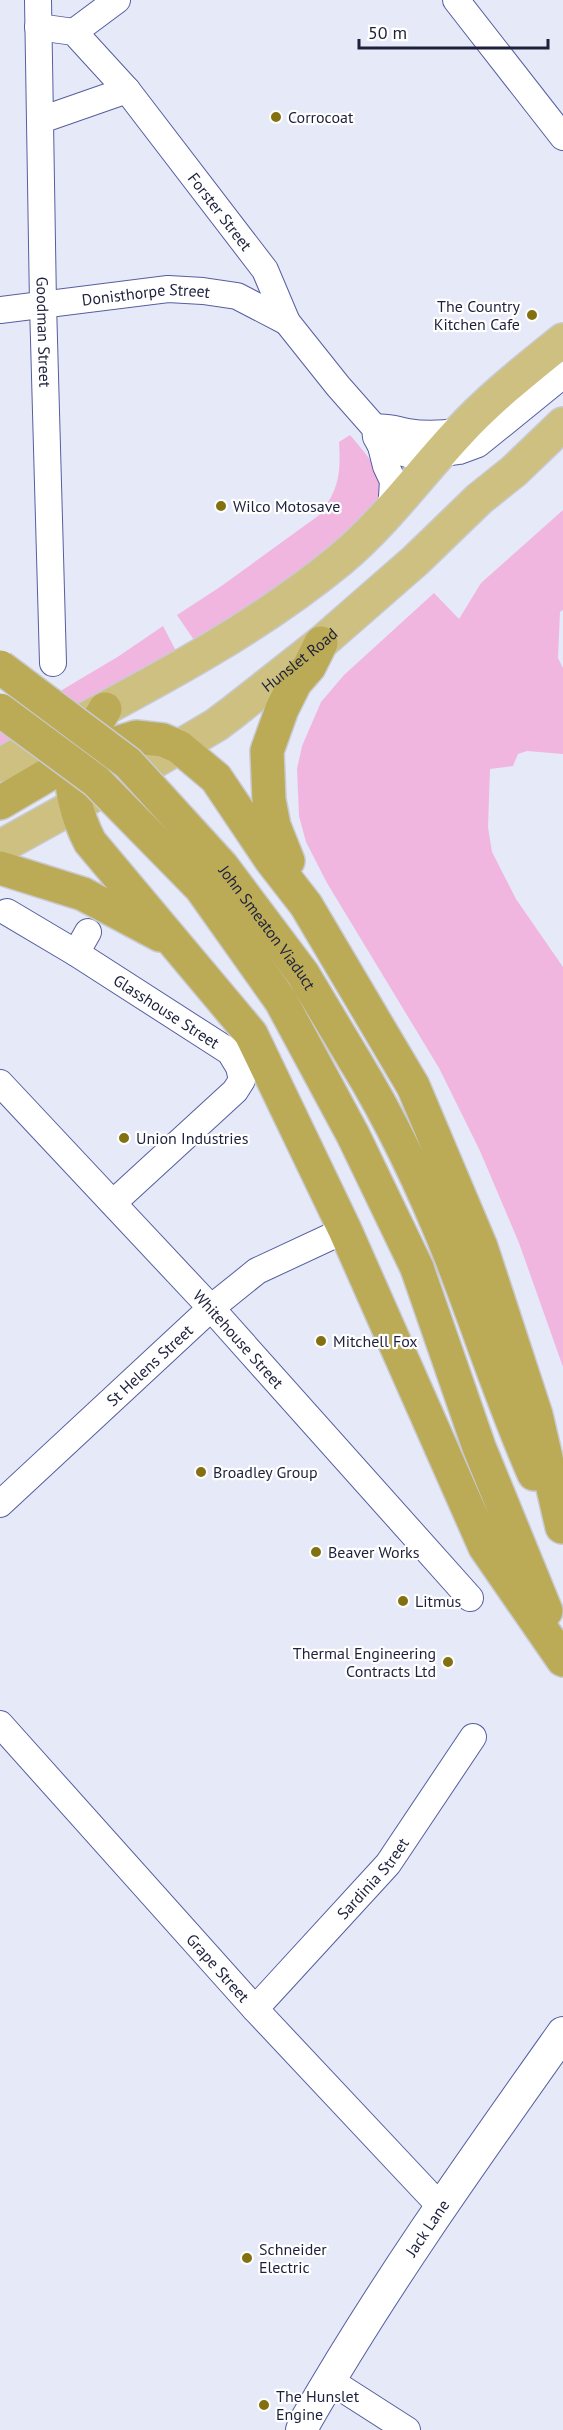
<svg xmlns="http://www.w3.org/2000/svg" width="563" height="2430" font-family="'PT Sans',sans-serif">
	<style>
		.green { fill: #f1b6e0 }
		.lines { fill: none; stroke-linecap: round; stroke-linejoin: round }
		.minor-casing { stroke: #565ea0; stroke-width: 28 }
		.tertiary-casing { stroke: #565ea0; stroke-width: 34 }
		.primary-casing { stroke: #c9cad0; stroke-width: 36 }
		.trunk-casing { stroke: #c9cad0; stroke-width: 36 }
		.minor { stroke: #fff; stroke-width: 26 }
		.tertiary { stroke: #fff; stroke-width: 32 }
		.primary { stroke: #cdc080; stroke-width: 33 }
		.trunk { stroke: #bcab56; stroke-width: 33 }
		.trunk-bridge-casing { stroke: #c9cad0; stroke-width: 36; stroke-linecap: butt }
		.trunk-bridge { stroke: #bcab56; stroke-width: 33 }
		.poi-dot { fill: #837010; stroke: #fff; stroke-width: 2 }
		.labels { text-anchor: middle; dominant-baseline: central; stroke-width: 4.5; stroke-linejoin: round; paint-order: stroke }
		.poi-label { font-size: 16px; fill: #1e213d; stroke: #fff; text-anchor: start }
		.street-label { font-size: 16px; fill: #1e213d; stroke: #fff }
	</style>
	<rect width="100%" height="100%" fill="#e6e9f8"/>
	<path class="green" d="M350 435C369 458 388 475 376 506L313 563 196 643 177 615 220 587 318 516C339 491 341 473 339 442Z
		M563 510V610L560 612 558 658 563 668V754L527 751 518 754 513 766 490 769 488 827 492 852 516 899 563 967V1367L519 1243 480 1151 439 1068 327 883 306 842 299 816 297 769 302 746 321 702 344 675 434 593 459 619 481 583Z
		M163 626 177 653 0 745V727L119 656Z"/>
	<g class="lines">
		<g class="minor-casing">
			<g id="minor">
				<path id="s1" d="M38 0 43 304 53 663"/>
				<path d="M456 0 563 137"/>
				<path id="s2" d="M38 27 74 32 127 90 265 270 287 322 338 386 375 428 376 437 381 446 417 457 459 451 478 444 563 375"/>
				<path d="M74 32 117 0"/>
				<path d="M41 120 127 90"/>
				<path id="s3" d="M0 310 168 289 203 291 237 296 287 322"/>
				<path d="M375 428C388 426 396 430 408 432 425 435 441 434 458 432"/>
				<path d="M381 446 386 466 393 481 391 512"/>
				<path id="s4" d="M7 912 76 953 230 1052 239 1067 242 1080 235 1091 113 1203"/>
				<path d="M76 953 88 932"/>
				<path id="s5" d="M0 1083 211 1308 470 1598"/>
				<path id="s6" d="M0 1504 211 1308 257 1271 345 1230"/>
				<path id="s7" d="M0 1724 255 2009 440 2206"/>
				<path id="s8" d="M255 2009 388 1864 473 1737"/>
				<path d="M329 2380 407 2430"/>
			</g>
		</g>
		<g class="tertiary-casing">
			<g id="tertiary">
				<path id="s9" d="M302 2430 305 2422C383 2286 473 2160 563 2033"/>
			</g>
		</g>
		<g class="primary-casing">
			<g id="primary">
				<path d="M0 765C116 701 238 644 341 559 385 522 419 475 458 433 489 399 527 369 563 340"/>
				<path id="s10" d="M0 847 155 761 216 725 232 713 321 643 416 560 479 499 514 471 563 424"/>
			</g>
		</g>
		<g class="trunk-casing">
			<path id="trunk" d="M105 709C96 725 84 740 76 757 65 780 79 821 90 842L251 1034 345 1230 485 1547 563 1660
				M0 803 75 759 101 748 136 737 163 740 179 747 216 778 271 860 306 905 413 1086 481 1247 536 1415 562 1527
				M288 861 274 826 269 800 267 751 282 709 295 683 309 667 321 643
				M0 868 83 894 160 935
				M355 1061C393 1123 424 1189 451 1257 479 1329 503 1403 534 1474
				M417 1268 479 1447 546 1611"/>
		</g>
		<use href="#minor" class="minor"/>
		<use href="#tertiary" class="tertiary"/>
		<use href="#primary" class="primary"/>
		<use href="#trunk" class="trunk"/>
		<g class="trunk-bridge-casing">
			<g id="trunk-bridge">
				<path id="s11" d="M0 667 128 763 222 866 303 974 355 1061"/>
				<path d="M0 710 96 781 201 888 281 1001 353 1135 417 1268"/>
			</g>
		</g>
		<use href="#trunk-bridge" class="trunk-bridge"/>
	</g>
	<g class="poi-dot">
		<circle cx="276" cy="117" r="6"/>
		<circle cx="532" cy="315" r="6"/>
		<circle cx="221" cy="506" r="6"/>
		<circle cx="124" cy="1138" r="6"/>
		<circle cx="321" cy="1341" r="6"/>
		<circle cx="201" cy="1472" r="6"/>
		<circle cx="316" cy="1552" r="6"/>
		<circle cx="403" cy="1601" r="6"/>
		<circle cx="448" cy="1662" r="6"/>
		<circle cx="247" cy="2258" r="6"/>
		<circle cx="264" cy="2405" r="6"/>
	</g>
	<g class="labels">
		<g class="poi-label">
			<text x="288" y="117">Corrocoat</text>
			<text x="520" y="306" text-anchor="end">The Country<tspan x="520" dy="18">Kitchen Cafe</tspan></text>
			<text x="233" y="506">Wilco Motosave</text>
			<text x="136" y="1138">Union Industries</text>
			<text x="333" y="1341">Mitchell Fox</text>
			<text x="213" y="1472">Broadley Group</text>
			<text x="328" y="1552">Beaver Works</text>
			<text x="415" y="1601">Litmus</text>
			<text x="436" y="1653" text-anchor="end">Thermal Engineering<tspan x="436" dy="18">Contracts Ltd</tspan></text>
			<text x="259" y="2249">Schneider<tspan x="259" dy="18">Electric</tspan></text>
			<text x="276" y="2396">The Hunslet<tspan x="276" dy="18">Engine</tspan></text>
		</g>
		<g class="street-label">
			<text stroke="none"><textPath href="#s2" startOffset="268">Forster Street</textPath></text>
			<text stroke="none"><textPath href="#s3" startOffset="147">Donisthorpe Street</textPath></text>
			<text stroke="none"><textPath href="#s1" startOffset="332">Goodman Street</textPath></text>
			<text stroke="none"><textPath href="#s10" startOffset="354">Hunslet Road</textPath></text>
			<text stroke="none"><textPath href="#s11" startOffset="376">John Smeaton Viaduct</textPath></text>
			<text stroke="none"><textPath href="#s4" startOffset="188">Glasshouse Street</textPath></text>
			<text stroke="none"><textPath href="#s5" startOffset="350">Whitehouse Street</textPath></text>
			<text stroke="none"><textPath href="#s6" startOffset="204">St Helens Street</textPath></text>
			<text stroke="none"><textPath href="#s8" startOffset="176">Sardinia Street</textPath></text>
			<text stroke="none"><textPath href="#s7" startOffset="327">Grape Street</textPath></text>
			<text stroke="none"><textPath href="#s9" startOffset="238">Jack Lane</textPath></text>
		</g>
	</g>
	<path d="M359 39v9h189v-9" fill="none" stroke="#1e213d" stroke-width="3"/>
	<text x="368" y="39" font-size="18" fill="#1e213d" stroke="#ffffff" stroke-width="4.5" paint-order="stroke">50 m</text>
</svg>
